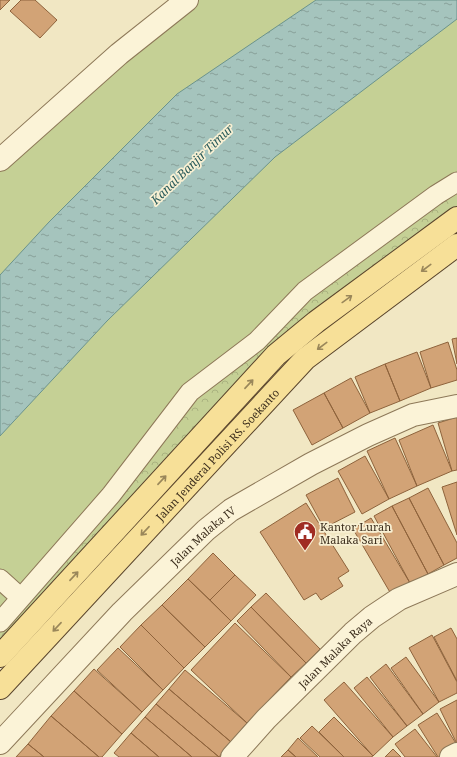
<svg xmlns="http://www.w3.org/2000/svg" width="457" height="757" font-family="'Noto Serif',serif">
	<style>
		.grass { fill: #c5d095 }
		.forest { fill: url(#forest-crowns) }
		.water { fill: url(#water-ripples); stroke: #6b938c }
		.building { fill: #d2a376; stroke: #8e633c }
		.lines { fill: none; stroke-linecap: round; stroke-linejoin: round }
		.pedestrian-casing { stroke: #8d7858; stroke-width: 21 }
		.minor-casing { stroke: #8d7858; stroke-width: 24 }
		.tertiary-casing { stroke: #8d7858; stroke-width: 24 }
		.primary-casing { stroke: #5a452c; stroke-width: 24 }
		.pedestrian { stroke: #fbf3d7; stroke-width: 19 }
		.minor { stroke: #fbf3d7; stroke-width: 22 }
		.tertiary { stroke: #fbf3d7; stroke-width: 22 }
		.primary { stroke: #f7e098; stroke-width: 22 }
		.oneway { stroke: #9a875a }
		.labels { text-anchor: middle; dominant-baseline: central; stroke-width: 3.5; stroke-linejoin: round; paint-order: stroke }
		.street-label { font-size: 11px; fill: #3c2e1d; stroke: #f8f0d3 }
		.poi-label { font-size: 11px; fill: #3c2e1d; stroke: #f8f0d3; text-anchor: start }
		.water-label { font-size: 12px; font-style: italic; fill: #2b5c5c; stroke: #f8f0d3 }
	</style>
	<defs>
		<pattern id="forest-crowns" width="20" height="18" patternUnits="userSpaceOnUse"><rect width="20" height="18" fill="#c5d095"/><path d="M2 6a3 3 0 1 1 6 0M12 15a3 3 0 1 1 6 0" fill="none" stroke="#aab380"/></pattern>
		<pattern id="water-ripples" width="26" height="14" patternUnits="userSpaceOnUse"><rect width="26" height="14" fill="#a5c4bd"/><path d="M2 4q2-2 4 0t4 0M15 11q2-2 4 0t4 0" fill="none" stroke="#88a099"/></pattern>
	</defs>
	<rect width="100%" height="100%" fill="#f1e7c3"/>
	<path class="grass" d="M187 0H457V182L0 622V160Z"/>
	<path class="forest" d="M457 182V218L336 307 0 656V622L190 392Z"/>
	<path class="water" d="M316 0H457V19L275 157 107 321 0 436V275L49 222 177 94Z"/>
	<path class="building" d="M0 0H10L0 10Z
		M21 0H35L57 20 40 38 10 11Z
		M457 338V364L452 339Z
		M448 342 457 370V380L431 388 420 352Z
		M417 352 431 388 400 401 385 364Z
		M385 364 400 401 370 413 355 377Z
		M351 378 370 413 343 428 324 393Z
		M324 393 343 428 312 445 293 410Z
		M457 417V470L452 471 438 423Z
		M433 425 452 471 417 486 399 440Z
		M395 438 417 486 389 499 367 451Z
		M365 456 389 499 362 514 338 471Z
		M338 478 355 512 324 528 306 495Z
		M457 482V535L442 487Z
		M428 488 457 543V558L444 565 409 498Z
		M409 498 444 565 428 574 392 506Z
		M306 503 349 571 338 578 343 586 321 600 316 593 304 600 260 532Z
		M392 506 428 574 410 583 374 516Z
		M371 518 410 583 391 594 353 529Z
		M213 553 235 575 210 600 188 579Z
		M235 575 256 595 231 621 210 600Z
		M188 579 231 621 205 647 162 605Z
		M266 593 320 649 306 663 251 607Z
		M162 605 205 647 184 668 141 625Z
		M251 607 306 663 291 677 237 621Z
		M235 623 291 677 247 723 191 670Z
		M141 625 184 668 163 690 120 647Z
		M451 628 457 639V681L434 637Z
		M432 635 457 682V693L439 702 409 648Z
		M118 648 163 690 142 712 97 670Z
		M406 657 439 702 423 714 391 668Z
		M386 664 423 714 407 726 370 677Z
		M94 669 142 712 122 734 74 691Z
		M185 670 247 723 231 742 169 689Z
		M367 677 407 726 393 737 354 688Z
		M344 682 393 737 373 756 324 700Z
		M169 689 231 742 219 757 156 704Z
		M74 691 122 734 102 757H99L51 716Z
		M457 700V744L440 709Z
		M156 704 219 757H192L145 717Z
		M437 713 457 745 444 757H438L418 725Z
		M51 716 99 757H44L28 744Z
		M145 717 192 757H159L131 733Z
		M334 717 373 756 371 757H344L319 732Z
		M312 726 344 757H320L300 738Z
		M415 729 437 757H405L395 744Z
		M131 733 159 757H119L114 753Z
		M298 738 318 757H296L288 750Z
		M28 744 44 757H16Z
		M393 749 401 757H385Z
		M288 750 296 757H281Z"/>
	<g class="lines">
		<g class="pedestrian-casing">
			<path id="pedestrian" d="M0 579 21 598
				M0 622 111 495 190 392 257 341 305 291 436 195 457 182"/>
		</g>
		<g class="minor-casing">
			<g id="minor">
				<path d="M0 160 119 54 187 0"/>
				<path id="s1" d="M0 743 122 612 206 530 231 510 311 464 368 435 413 415 457 406"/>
				<path d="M451 757 457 754"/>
			</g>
		</g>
		<g class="tertiary-casing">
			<g id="tertiary">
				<path id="s2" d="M232 757 266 719 353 633 372 617 399 599 457 574"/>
			</g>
		</g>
		<g class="primary-casing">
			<g id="primary">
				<path d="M0 656 276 355 316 322 457 218"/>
				<path id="s3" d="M0 688 305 359 457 245"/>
			</g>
		</g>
		<use href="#pedestrian" class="pedestrian"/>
		<use href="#minor" class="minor"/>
		<use href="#tertiary" class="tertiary"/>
		<use href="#primary" class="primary"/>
	</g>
	<defs><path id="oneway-shaft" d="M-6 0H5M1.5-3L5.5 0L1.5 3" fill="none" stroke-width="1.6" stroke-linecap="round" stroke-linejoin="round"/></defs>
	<g class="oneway">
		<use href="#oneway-shaft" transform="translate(426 268) rotate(143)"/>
		<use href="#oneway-shaft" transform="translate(347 299) rotate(-36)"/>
		<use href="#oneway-shaft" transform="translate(322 346) rotate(143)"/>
		<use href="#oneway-shaft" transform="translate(249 384) rotate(-47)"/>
		<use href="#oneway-shaft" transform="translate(162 480) rotate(-47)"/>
		<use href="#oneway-shaft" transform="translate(145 531) rotate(133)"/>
		<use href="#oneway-shaft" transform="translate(74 576) rotate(-47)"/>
		<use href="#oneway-shaft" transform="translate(57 627) rotate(133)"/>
	</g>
	<defs>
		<g id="civic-pin" transform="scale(1.15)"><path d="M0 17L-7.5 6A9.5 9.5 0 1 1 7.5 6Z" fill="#a02c23" stroke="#f8f0d3"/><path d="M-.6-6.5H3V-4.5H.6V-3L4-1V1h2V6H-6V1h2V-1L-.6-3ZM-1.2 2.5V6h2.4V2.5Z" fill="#fff"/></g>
	</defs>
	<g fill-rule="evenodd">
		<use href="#civic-pin" x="305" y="532"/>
	</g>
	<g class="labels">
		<g class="street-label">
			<text stroke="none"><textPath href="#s3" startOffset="319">Jalan Jenderal Polisi RS. Soekanto</textPath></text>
			<text stroke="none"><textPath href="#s1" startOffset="290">Jalan Malaka IV</textPath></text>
			<text stroke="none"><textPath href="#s2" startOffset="147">Jalan Malaka Raya</textPath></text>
		</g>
		<g class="poi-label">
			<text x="320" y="526">Kantor Lurah<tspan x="320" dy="13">Malaka Sari</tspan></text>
		</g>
		<g class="water-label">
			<text transform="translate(192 164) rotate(-44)">Kanal Banjir Timur</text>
		</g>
	</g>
</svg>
